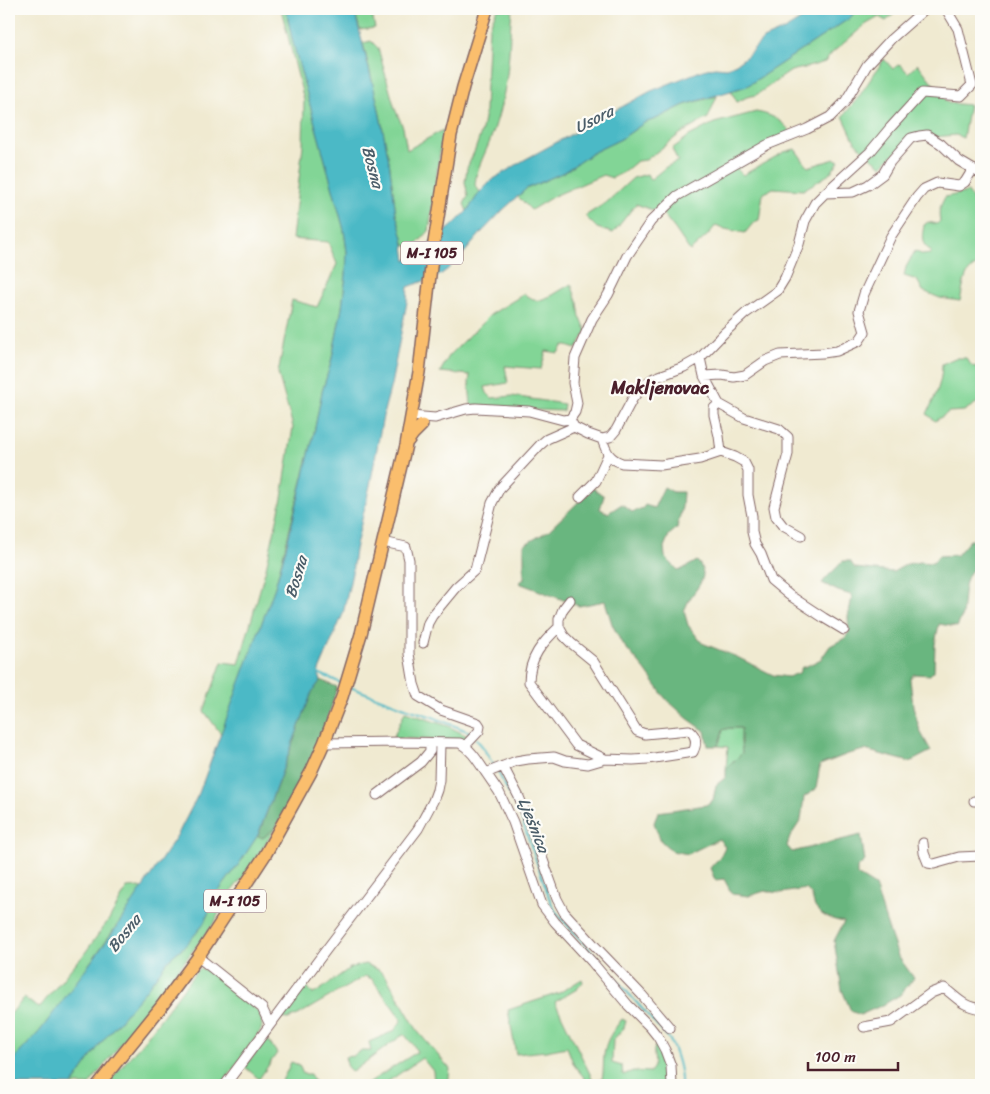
<svg xmlns="http://www.w3.org/2000/svg" width="990" height="1094" font-family="Sriracha,sans-serif">
	<style>
		.green { fill: #82d596; stroke: #667a60 }
		.forest { fill: #69b67f; stroke: #5a6a55 }
		.water { fill: #4cb9c6; stroke: #4b6c78 }
		.lines { fill: none; stroke-linecap: round; stroke-linejoin: round }
		.stream { stroke: #4cb9c6; stroke-width: 2 }
		.minor-casing { stroke: #846665; stroke-width: 11 }
		.major-casing { stroke: #846665; stroke-width: 14 }
		.minor { stroke: #fff; stroke-width: 9 }
		.major { stroke: #fabe6d; stroke-width: 11 }
		.labels { text-anchor: middle; dominant-baseline: central; stroke-width: 4.5; stroke-linejoin: round; paint-order: stroke }
		.shield { fill: #fdfcf7; stroke: #806168; stroke-width: 1 }
		.shield-label { font-size: 14px; font-weight: bold; fill: #4a1f2b }
		.water-label { font-size: 16px; font-style: italic; fill: #4b5d69; stroke: #fdfcf7 }
		.quarter-label { font-size: 18px; font-weight: bold; fill: #4a1f2b; stroke: #fdfcf7 }
	</style>
	<rect width="100%" height="100%" fill="#fdfcf7"/>
	<filter id="ink" filterUnits="userSpaceOnUse"><feTurbulence type="fractalNoise" baseFrequency=".02" numOctaves="2"/><feDisplacementMap in="SourceGraphic" scale="10" xChannelSelector="R" yChannelSelector="G"/><feConvolveMatrix kernelMatrix="1 2 1 2 8 2 1 2 1" color-interpolation-filters="sRGB"/></filter>
	<filter id="wash" filterUnits="userSpaceOnUse"><feTurbulence type="fractalNoise" baseFrequency=".0096" numOctaves="4" result="noise"/><feDisplacementMap in="SourceGraphic" scale="20" xChannelSelector="R" yChannelSelector="G"/><feGaussianBlur stdDeviation="1.12" result="paint"/><feColorMatrix in="noise" values="0 0 0 0 0 0 0 0 0 0 0 0 0 0 0 0 0 1.4 0 .05"/><feComposite in="paint" operator="in"/></filter>
	<g filter="url(#wash)">
		<rect width="100%" height="100%" fill="#f0ead1"/>
		<path class="green" d="M281 9H286L292 39 344 230 347 252 346 275 342 308 331 363 322 392 313 438 275 587 221 734 204 711 222 662 239 664 266 568 282 498 293 427 278 373 292 300 317 307 337 264 328 242 292 239 303 145 304 100Z
			M354 9H371L375 28 360 30Z
			M497 9H512C509 38 510 68 503 97 500 110 496 125 491 138 486 153 476 168 475 185L480 192 467 211 464 204 468 196 465 182 467 168 475 150 482 130 485 112 486 84 489 28Z
			M857 9H900L886 21 879 17 865 25 832 53 825 62 808 67 791 71 756 95 747 97 737 102 731 91 747 86 850 18Z
			M371 41 378 48 395 109 403 127 407 150 443 130 429 231 417 244 405 246 396 214 389 161 378 105 363 43Z
			M884 59 893 69 900 64 908 73 918 64 948 103 969 105 963 138 956 135 924 138 909 143 899 149 882 166 865 153 855 142 843 116 858 98Z
			M717 96 708 118 680 134 646 160 637 161 624 172 612 178 603 175 554 196 531 210 518 197 526 189 564 172 594 152 621 139 644 123 656 119 684 105Z
			M756 112C775 115 783 122 795 137L772 148 737 169 743 175 784 152 795 149 808 167 835 159 839 161 832 171 825 177 803 190 773 188 763 194 759 220 754 222 745 233 725 229 716 225 709 234 690 251 675 229 663 214 636 204 613 233 597 228 585 216 607 202 633 178 647 174 650 180 666 167 678 161 672 149 689 136 714 123Z
			M968 192 974 202 980 207 981 206V264C963 269 964 285 960 301L940 298 923 291 917 280 904 276 906 267 915 251 923 255 930 254 931 251C920 243 922 238 924 225L928 222 937 224 940 221C938 210 940 207 945 197Z
			M571 284 578 303 580 317 587 331 576 349 563 345 558 353 546 351 541 369 505 366 508 383 485 387 487 393 492 398 512 396 564 404 563 411 537 410 471 405 469 383 470 375 440 372 449 356 490 315 524 294 537 301 551 296Z
			M955 358H966L972 366 981 368V405L978 402 964 411 949 412 935 421 927 414C935 396 942 384 942 364Z
			M405 712 448 726 469 737 465 741 393 738Z
			M729 728H742L741 741 742 753 726 769 728 747 718 746 723 730Z
			M277 826 244 876 224 900 215 922 89 1085H72L100 1044 146 990 169 959 187 944 203 925 218 892 239 864 258 835 263 838Z
			M140 887 143 889 57 1009 40 1031 9 1064V1016L24 998 39 1008 74 965 82 957 110 918 127 888Z
			M365 964 379 970 387 978 419 1033 450 1069 448 1085H429L434 1082 433 1071 422 1058 383 1085H365L417 1052 414 1046 404 1034 352 1072 348 1068 345 1057 353 1056 360 1051H371L369 1042 394 1031 402 1020 372 979 365 976 298 1015 288 1019 279 1018 305 984 313 994 317 992 350 968Z
			M198 969 207 970 259 1012C261 1018 263 1024 261 1030L222 1085H106L146 1038Z
			M582 979 583 982 577 989 555 1002 593 1080 602 1079C604 1071 603 1063 604 1055 606 1039 613 1031 622 1019L626 1021 624 1028 613 1040 612 1063 622 1066 623 1075 633 1071 650 1072C658 1063 653 1060 654 1050 655 1047 656 1044 657 1041L667 1062 669 1085H555L586 1080 574 1065 567 1047 546 1051 516 1054 508 1010 559 993Z
			M265 1040 269 1042 277 1053 259 1079 245 1067Z
			M291 1062 299 1065 303 1074H310L316 1085H279L285 1075Z"/>
		<path class="forest" d="M664 487 673 492H683L682 507 677 528 669 535 664 547 665 557 679 571 697 561C710 575 699 585 691 597 688 601 686 607 684 611L688 625 702 643 737 657 773 675 788 677 799 673 802 667H805L821 659 830 646 845 638 849 632 848 617 852 597 851 595 838 591 822 583C828 575 836 569 843 561H850L855 568 893 572 907 564 920 562 933 563 938 556 957 555 970 540 981 541V564C961 571 965 598 962 615 961 619 959 623 957 627L939 624 935 644 934 671 930 675 914 674 910 679 913 706 920 731 931 751 910 762 865 750 848 754 820 765 816 789 804 797 801 820 790 837 787 846 792 852 861 835 865 861 857 868V875L875 886 886 922 898 956 914 978 900 995 883 1005 860 1015 851 1011 842 990 834 941 844 922C834 920 821 917 815 907 811 897 815 898 806 889L781 893 765 891 749 896 732 894 724 879 715 880 710 868 720 857 725 847 719 839 688 854 672 851 661 841 654 823 658 812 706 805 713 800 716 785 726 777V769L742 753 741 741V728H729L723 730 718 746H708L705 731 687 718 665 698 645 670 621 642 612 624 605 601 579 606 519 583 524 579V545L548 531 593 488 604 496 600 509 608 513 622 504 632 512 643 508 645 505 654 508Z
			M321 680 337 687 330 712 315 753 277 826 263 838 258 836 312 692Z"/>
		<path class="water" d="M286 9H354L378 105 389 161 396 214 403 238 406 261 451 227 467 211 480 192 492 180 524 160 651 91 703 70 715 67 727 68 736 64 747 56 763 39 786 29 818 9H857L850 18 747 86 684 105 656 119 644 123 621 139 594 152 564 172 526 189 504 209 481 233 465 252 448 269 440 275 408 287 407 302 391 385 384 411 370 485 355 550 352 573 343 614 318 673 321 680 312 692 258 835 239 864 218 892 203 925 187 944 169 959 146 990 100 1044 72 1085H9V1064L40 1031 116 928 178 834 199 793 275 587 287 544 313 438 322 392 331 363 342 308 346 275 347 252 344 230 292 39Z"/>
		<g class="lines">
			<path class="stream" d="M318 673 341 683
				M350 687 408 709 433 717 472 733
				M476 739 482 746 494 766
				M498 772 521 817 550 900 555 911 670 1040C676 1054 682 1070 681 1085"/>
		</g>
	</g>
	<g filter="url(#ink)">
		<g class="lines">
			<g class="minor-casing">
				<path id="minor" d="M825 193 870 152 890 128 922 93 961 96 972 85 958 29 946 9
					M700 358 704 376 719 404 714 408V415L719 436 721 452
					M704 376 722 375 734 377 745 375 765 361 780 355 823 353 837 351 859 341 865 332 859 311 864 294 891 236 917 197 924 189 937 183 959 186 965 182 973 169
					M719 404 744 418 779 429 788 437V454L774 507 776 517 783 526 801 536
					M411 416 435 418 466 409 476 408 529 411 563 420 570 419
					M570 419 574 427 588 434 602 439 610 437 616 430 633 398 643 386 654 378 684 367 700 358 724 333 746 313 777 291 785 278 799 244 805 221 815 203 825 193 853 192 868 185 883 174 890 162 911 138 919 136 927 135 941 144 959 161 981 174
					M570 419 575 412 577 403 573 383 575 358 592 319 608 295 627 256 651 221 677 196 767 145 807 129 830 117 845 102 867 65 891 39 925 9
					M602 439C606 451 609 459 622 463L661 465 700 459 721 452 735 457 744 462 748 470V495L752 516V532L755 544 761 554 771 580 789 595 824 618 844 630
					M580 497 596 481 608 455
					M383 542 406 547 409 560V654L414 684 418 696 441 710 478 723 480 726 479 731 465 746
					M559 627C542 643 529 658 529 682L576 745 605 759
					M423 643 428 623 432 616 456 587 475 570 492 503 500 488 540 445 547 439 574 427
					M324 743 401 742 460 743C472 750 479 763 486 773L516 761 528 759 554 757 565 761 588 764 605 759 633 760 648 759 693 752C697 744 697 736 689 730L645 734 637 731 593 661 571 643 564 636 559 627V619L563 609 570 600
					M503 766 519 797 529 821 557 899 564 912 594 945 642 995 670 1028
					M486 773 499 792 513 822 542 905 555 922 592 962 628 1005 650 1027 658 1037 665 1050 671 1066 672 1085
					M377 795 421 762 430 751V743
					M974 801H981
					M923 843 924 853 928 863 934 864 959 857 981 856
					M198 957 262 1008 270 1025
					M864 1027 891 1022 931 993 944 988C959 999 962 1006 981 1009
					M225 1085 326 950 418 829 433 801 437 790 439 780 440 744"/>
			</g>
			<g class="major-casing">
				<path id="major" d="M408 441 413 434 422 425
					M98 1085 161 1007 198 957 265 855 311 772 324 743 342 697 361 634 406 445 419 372 433 249 451 135 463 87 487 9"/>
			</g>
			<use href="#minor" class="minor"/>
			<use href="#major" class="major"/>
		</g>
	</g>
	<g class="labels">
		<g class="shield">
			<rect x="401" y="241.5" width="62" height="23" rx="4"/>
			<rect x="204" y="889.5" width="62" height="23" rx="4"/>
		</g>
		<g class="shield-label">
			<text x="432" y="253">M-I 105</text>
			<text x="235" y="901">M-I 105</text>
		</g>
		<g class="water-label">
			<text transform="translate(594 119) rotate(-27)">Usora</text>
			<text transform="translate(373 167) rotate(75)">Bosna</text>
			<text transform="translate(296 577) rotate(-73)">Bosna</text>
			<text transform="translate(534 825) rotate(68)">Lješnica</text>
			<text transform="translate(124 933) rotate(-51)">Bosna</text>
		</g>
		<g class="quarter-label">
			<text x="660" y="388">Makljenovac</text>
		</g>
	</g>
	<rect width="990" height="1094" fill="none" stroke="#fdfcf7" stroke-width="30"/>
	<path d="M808 1062v8h90v-8" fill="none" stroke="#4a1f2b" stroke-width="2.5"/>
	<text x="815" y="1062" font-size="15" fill="#4a1f2b" stroke="#fdfcf7" stroke-width="4" paint-order="stroke">100 m</text>
</svg>
